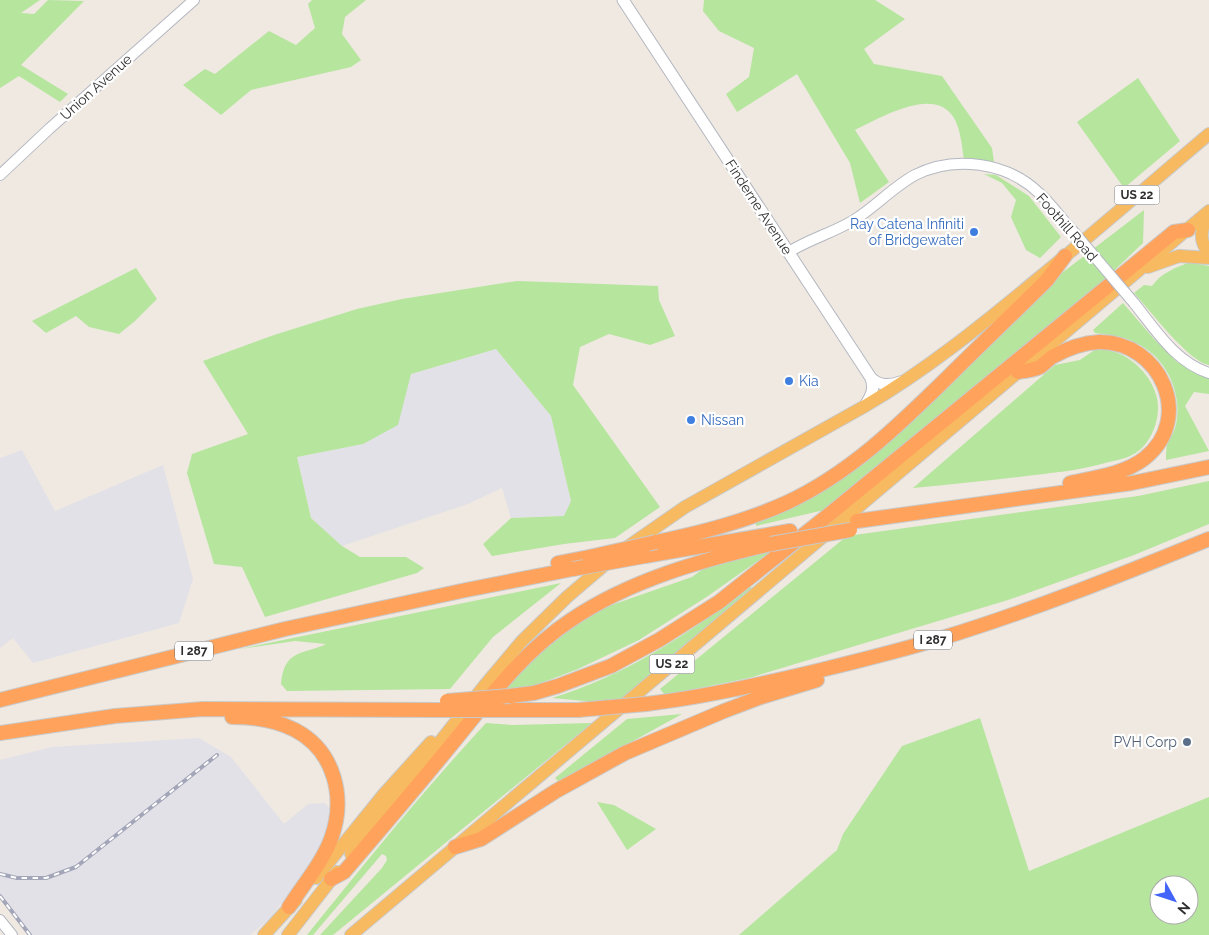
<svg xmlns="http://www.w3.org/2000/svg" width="1209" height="935" font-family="Raleway,sans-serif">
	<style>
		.industrial { fill: #e3e1e8 }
		.green { fill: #b6e59e; fill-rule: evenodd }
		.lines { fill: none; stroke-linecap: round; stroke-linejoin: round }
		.tertiary-casing { stroke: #b4b7c1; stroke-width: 12 }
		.secondary-casing { stroke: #b4b7c1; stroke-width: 13 }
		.trunk-casing { stroke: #c9c9c9; stroke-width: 14 }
		.motorway-casing { stroke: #c9c9c9; stroke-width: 16 }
		.tertiary { stroke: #fff; stroke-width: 10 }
		.secondary { stroke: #fff; stroke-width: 11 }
		.trunk { stroke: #f8ba60; stroke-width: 12 }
		.motorway { stroke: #ffa35c; stroke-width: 14 }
		.rail-casing { stroke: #a3a6b8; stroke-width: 4 }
		.rail { stroke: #fff; stroke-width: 2; stroke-dasharray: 5.5; stroke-linecap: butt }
		.tertiary-bridge-casing { stroke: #b4b7c1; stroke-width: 12; stroke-linecap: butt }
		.motorway-bridge-casing { stroke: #c9c9c9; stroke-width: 16; stroke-linecap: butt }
		.tertiary-bridge { stroke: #fff; stroke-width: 10 }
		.motorway-bridge { stroke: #ffa35c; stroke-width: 14 }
		.shop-dot { fill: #3f7fe0; stroke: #fff; stroke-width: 2 }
		.service-dot { fill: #5c6f8a; stroke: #fff; stroke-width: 2 }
		.labels { text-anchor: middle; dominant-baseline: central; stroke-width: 4.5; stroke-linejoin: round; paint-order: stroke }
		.shield { fill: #fff; stroke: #6d6d6d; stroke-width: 1 }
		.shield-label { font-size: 12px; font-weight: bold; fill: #2e2e2e }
		.street-label { font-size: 14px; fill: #2e2e2e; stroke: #fff }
		.shop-label { font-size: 14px; fill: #366cbe; stroke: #fff; text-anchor: start }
		.service-label { font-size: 14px; fill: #4e5e75; stroke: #fff; text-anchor: end }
	</style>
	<rect width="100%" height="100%" fill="#efe9e1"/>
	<path class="industrial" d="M496 349 551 416 571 501 564 516 511 518 502 488 468 504 342 546 311 518 297 457 363 444 411 374Z
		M22 450 55 511 163 465 193 579 179 623 33 663 13 638 0 648V458Z
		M199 738 231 757 284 824 308 804 325 803 333 813 322 843 297 884 269 919 250 935H31L0 895V760L52 747Z"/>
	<path class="green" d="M0 0H40L21 13 34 14 48 0 84 1 21 65 68 94 60 102 19 76 0 88Z
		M312 0H366L345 17 342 34 361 60 351 67 251 90 221 115 183 85 205 69 215 74 269 31 296 45 315 28 308 4Z
		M704 0H875L905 19 864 49 874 64 942 76 992 148 994 162 964 160C962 147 961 130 954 118 935 85 880 118 855 130L889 182 860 203 850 163 797 74 737 112 726 94 749 77 754 48 719 31 703 11Z
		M1138 78 1180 141 1124 188 1077 122Z
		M984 174 996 175 1029 196 1061 237 1040 258 1026 250 1011 217 1016 200 1002 183Z
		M1144 210 1143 243 1103 281 824 510 756 526V521L833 485 869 460 870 457 937 398 1054 279Z
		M1190 262 1209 266V365C1189 362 1149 309 1134 293L1144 285 1152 286C1161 273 1175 268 1190 262Z
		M136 268 157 299 135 321 119 334 89 327 76 316 46 333 32 321Z
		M517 281 658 286 659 300 675 336 650 345 609 334 580 347 573 385 660 507 615 538 564 544 492 556 483 544 511 518 564 516 571 501 551 416 496 349 411 374 398 425 363 444 297 457 311 518 342 546 360 557H406L424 568 417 573 265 617 242 567 214 564 187 473 192 454 248 434 203 361 274 335 357 309 402 299Z
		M1123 303 1154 339 1177 362 1209 377V394L1194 392 1185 406 1209 451 1166 460C1166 455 1166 450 1167 445 1170 438 1175 431 1176 424 1183 392 1165 356 1136 343 1124 336 1109 335 1095 333L1093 330Z
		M1096 349C1101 350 1106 349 1111 351 1132 356 1152 376 1157 398 1161 416 1153 441 1137 452 1129 458 1118 460 1109 462 1079 471 1049 473 1019 477 984 481 948 485 913 488L1055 365 1080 360Z
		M1209 481V524L1134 555 1008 600 749 678 665 695 660 689 847 536 1138 496Z
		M776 548 708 596 639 640 578 669 523 690 501 689 555 638 603 608 692 577 707 566Z
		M792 558 624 700 596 702 552 698C627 675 688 634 750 587L752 588Z
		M561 583 493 637 450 689 287 691 281 684C284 649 303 655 326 644L295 641 240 649Z
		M682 714 559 782 555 778 627 719Z
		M980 718 1029 871 1209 797V935H739L837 850 843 834 902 746ZM1159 885H1189V915H1159Z
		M486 723 513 725 592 723 333 935H320L382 868 387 860 386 856 382 854 313 935H307C365 863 423 791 486 723Z
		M597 802 614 805 656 829 627 850Z"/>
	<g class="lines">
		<g class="tertiary-casing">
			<path id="tertiary" d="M0 175 49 129 194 0
				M789 252C809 239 833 233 854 220 875 207 893 187 915 175 954 155 1007 162 1039 193 1051 204 1061 218 1072 230
				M1134 303C1155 329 1175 362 1209 373
				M0 920 12 935"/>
		</g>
		<g class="secondary-casing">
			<path id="secondary" d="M623 0 871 378C880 386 889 386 900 382
				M865 406C871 396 875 390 871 378"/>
		</g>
		<g class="trunk-casing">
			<path id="trunk" d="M1209 215C1201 227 1198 241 1209 252
				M1148 267 1179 256 1209 258
				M626 548 685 507 865 406C926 370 981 326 1035 281 1094 233 1151 183 1209 134
				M351 854 485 685 522 641 567 597 608 562
				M316 878 384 794 431 742
				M264 935 296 900
				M288 935 337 872
				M351 935 1209 211"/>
		</g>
		<g class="motorway-casing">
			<path id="motorway" d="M1018 372C1025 371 1034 370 1040 367 1044 364 1048 360 1052 357 1066 349 1082 343 1099 342 1160 341 1195 418 1145 458 1125 474 1094 478 1070 483
				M857 521 1132 483 1209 467
				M656 542C701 533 744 522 786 503 849 474 898 426 947 378 980 345 1014 313 1047 280L1065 256
				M645 556 790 531
				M558 563 589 557
				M510 696 534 693 558 686 611 666 659 640 719 602 831 513 1174 232 1188 230
				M0 700 285 629 466 590 573 569
				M646 704C705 697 763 684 821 670 862 660 902 650 942 638 1033 610 1121 575 1209 539
				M501 710H578
				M232 717C253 717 276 720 295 730 335 751 346 798 331 839 322 863 303 885 289 907
				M0 733 115 716 203 709 440 710
				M455 847 481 839 556 791 625 753 724 711 761 697 817 680
				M331 879 344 872C380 830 416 788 451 745 488 700 521 653 571 620 630 580 702 560 771 544"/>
		</g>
		<use href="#tertiary" class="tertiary"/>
		<use href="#secondary" class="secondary"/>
		<use href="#trunk" class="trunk"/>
		<use href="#motorway" class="motorway"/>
		<g class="rail-casing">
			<path id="rail" d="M0 874 17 878H46L76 867 217 755
				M0 896 30 935"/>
		</g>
		<use href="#rail" class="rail"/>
		<g class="tertiary-bridge-casing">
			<path id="tertiary-bridge" d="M1072 230 1134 303"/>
		</g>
		<g class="motorway-bridge-casing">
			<path id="motorway-bridge" d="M771 544 850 530
				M589 557 656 542
				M573 569 645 556
				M447 701 510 696
				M440 710H501
				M578 710 646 704"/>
		</g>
		<use href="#tertiary-bridge" class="tertiary-bridge"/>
		<use href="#motorway-bridge" class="motorway-bridge"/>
	</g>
	<g class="shop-dot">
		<circle cx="974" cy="232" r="5"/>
		<circle cx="789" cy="381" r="5"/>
		<circle cx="691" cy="420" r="5"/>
	</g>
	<circle class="service-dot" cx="1187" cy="742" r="5"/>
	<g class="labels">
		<g class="shield">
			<rect x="1114.5" y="185.5" width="45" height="19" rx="4"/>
			<rect x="914" y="630.5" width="38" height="19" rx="4"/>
			<rect x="175" y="641.5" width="38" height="19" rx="4"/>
			<rect x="649.5" y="654.5" width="45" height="19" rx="4"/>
		</g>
		<g class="shield-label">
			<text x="1137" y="195">US 22</text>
			<text x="933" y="640">I 287</text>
			<text x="194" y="651">I 287</text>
			<text x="672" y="664">US 22</text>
		</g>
		<g class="street-label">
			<text transform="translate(96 87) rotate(-42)">Union Avenue</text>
			<text transform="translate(759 207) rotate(57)">Finderne Avenue</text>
			<text transform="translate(1067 227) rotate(49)">Foothill Road</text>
		</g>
		<g class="shop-label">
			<text x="964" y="224" text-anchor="end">Ray Catena Infiniti<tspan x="964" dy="16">of Bridgewater</tspan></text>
			<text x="799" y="381">Kia</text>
			<text x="701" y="420">Nissan</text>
		</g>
		<g class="service-label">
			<text x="1177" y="742">PVH Corp</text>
		</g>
	</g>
	<g transform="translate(1174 900) rotate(130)"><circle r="24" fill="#ffffff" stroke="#ababab"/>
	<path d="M0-4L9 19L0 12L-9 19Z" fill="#4264fb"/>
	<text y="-8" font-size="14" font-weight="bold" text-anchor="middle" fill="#2e2e2e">N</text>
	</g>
</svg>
